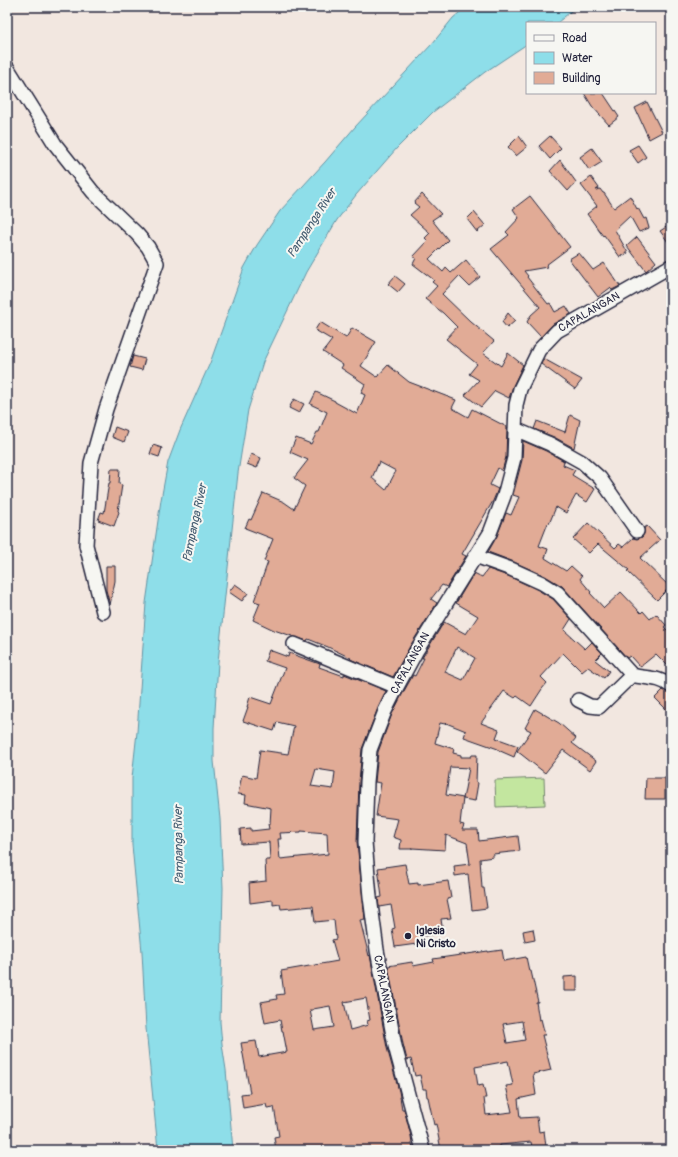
<svg xmlns="http://www.w3.org/2000/svg" width="678" height="1157" font-family="Pangolin,sans-serif">
	<style>
		.green { fill: #c3e69f; stroke: #72846d }
		.water { fill: #8edee9; stroke: #6393a3 }
		.building { fill: #e1ab96; stroke: #22223b; fill-rule: evenodd }
		.lines { fill: none; stroke-linecap: round; stroke-linejoin: round }
		.minor-casing { stroke: #22223b; stroke-width: 16 }
		.minor { stroke: #f6f6f2; stroke-width: 13 }
		.poi-dot { fill: #22223b; stroke: #f6f6f2; stroke-width: 1.5 }
		.labels { text-anchor: middle; dominant-baseline: central; stroke-width: 4; stroke-linejoin: round; paint-order: stroke }
		.street-label { font-size: 11px; fill: #22223b; stroke: #f6f6f2 }
		.poi-label { font-size: 11px; font-weight: bold; fill: #22223b; stroke: #f6f6f2; text-anchor: start }
		.water-label { font-size: 12px; font-style: italic; fill: #425a6f; stroke: #f6f6f2 }
	</style>
	<rect width="100%" height="100%" fill="#f2e7e0"/>
	<filter id="ink" filterUnits="userSpaceOnUse"><feTurbulence type="fractalNoise" baseFrequency=".025" numOctaves="2"/><feDisplacementMap in="SourceGraphic" scale="8" xChannelSelector="R" yChannelSelector="G"/><feConvolveMatrix kernelMatrix="1 2 1 2 8 2 1 2 1" color-interpolation-filters="sRGB"/></filter>
	<g filter="url(#ink)">
		<path class="green" d="M544 778 545 805 496 807 495 780Z"/>
		<path class="water" d="M466 7H576L557 23H527V44L485 72 433 112 397 148 356 195 337 220 306 272 263 362 248 410 238 473 218 662 214 728V761L220 819 223 888 220 1022 222 1044 226 1070 233 1150H158L146 1028 142 952 132 845V778L137 732 146 603 161 500 168 462 180 430 210 363 244 268 257 245 280 211 325 162 355 127 432 44 453 18Z"/>
		<path class="building" d="M584 93H603L619 117 609 125 592 106Z
			M647 102 662 132 649 139 635 108Z
			M519 136 527 147 516 156 508 147Z
			M550 136 561 148 550 159 539 146Z
			M638 145 646 157 638 163 629 150Z
			M592 148 602 162 589 170 580 157Z
			M560 160 576 182 568 191 550 171Z
			M591 177 599 188 596 190 600 189 603 193H604L614 208 630 196 637 209 638 208 644 219 646 218 649 228 639 232 630 216 615 230 628 253 620 257 604 235 603 236 587 214 597 206 581 185Z
			M422 194 441 214 432 220 448 240 429 259 443 272 446 268 451 273 466 260 480 277 469 286 459 276 442 294 471 322 494 341 483 353 501 366 508 353 523 365 513 386 509 398 495 391 481 407 465 395 479 380 469 374 477 364 446 339 457 327 443 313 425 299 437 286 432 282 434 280 413 264 416 258 413 257 428 241 425 238 430 233 410 215 419 207 414 203Z
			M530 196 570 247 546 265 547 267 524 271 528 276 527 277 548 304 550 303 555 312 566 306 571 314 553 324 541 337 527 322 531 315 540 307 491 249 509 235 506 232 519 218 513 209Z
			M474 212 485 225 477 232 467 219Z
			M671 224V246L660 231Z
			M637 237 656 262 646 271 627 246Z
			M579 253 593 270 604 263 620 286 612 290 610 288 598 297 569 259Z
			M395 276 405 284 398 292 388 284Z
			M508 313 515 321 507 328 502 322Z
			M320 322 346 338 352 328 376 342 361 366 377 377 388 365 409 382 456 400 452 408 468 417 472 409 507 427 506 457 502 471 498 468 490 485 498 489 493 501 462 554 466 556 447 587 442 585 431 599 437 603 410 646 393 677 350 659 351 658 328 647 308 639 307 641 274 630 253 620 260 603 254 601 268 562 264 561 273 539 245 528 249 519 251 520 263 493 284 502 294 509 305 486 294 478 308 460 290 452 296 438 311 444 317 432H319L327 412 310 404 316 392 335 401V402L357 414 365 395 361 393 365 384 341 368 343 365 323 352 332 340 315 330ZM379 462 396 471 386 490 372 478Z
			M133 356 145 359 142 370 130 367Z
			M544 359 582 380 575 389 541 364Z
			M294 399 304 404 299 413 289 408Z
			M570 415 580 420 574 448 554 437 534 429 537 421 565 432Z
			M115 427 128 432 124 442 112 437Z
			M523 441 546 451 564 461 563 465 575 470 572 475 595 489 587 502 576 495 566 513 556 507 549 524 548 523 539 546 548 549 545 558 566 571 571 566 582 576 580 579 591 592 590 593 604 608 621 592 641 613 643 611 650 619 656 614 666 625 664 627 671 634V669L656 654 640 667 630 656 627 658 562 586 545 576 514 562 488 552 497 536 506 513 511 515 519 497 513 495 522 460Z
			M153 445 162 448 159 457 150 454Z
			M251 454 261 458 257 468 247 464Z
			M111 469H120L119 484 122 485 118 511 119 512 114 526 98 520 101 512 104 513 109 483H110Z
			M588 523 615 548 619 544 623 547 633 538 637 539 642 537 644 534V528L647 526 660 540 640 558 670 587 657 600 627 571 629 570 598 544 589 553 573 539Z
			M106 566H115V581L110 605 106 590Z
			M488 569 508 576 538 590 553 599 571 619 564 630 585 649 592 642 602 653 595 660 609 671 604 678 588 667 582 672 563 653 541 677 547 683 542 689 531 706 517 696 515 698 504 691 481 723 499 730 496 738 518 746 514 757 498 750V749L464 737 466 731 446 723 445 724 440 723 435 743 454 749 453 753 461 755V757H471L472 755H477L476 782 478 783 475 801 463 799 469 768 450 767 446 795 463 798 460 824 464 825 462 830H478L479 841 518 836 520 851 493 854V857L480 859 482 888H484L487 908 472 910 468 874 455 876 454 866 470 864 467 843 446 835 445 850 412 848V849H400L401 840 393 837 398 819 376 816 381 783 375 782 378 752 392 714 404 691 413 675 415 676 424 658H422L444 622 466 634 478 616 456 603 474 573 482 577ZM457 647 475 658 463 680 445 672Z
			M235 584 248 593 242 601 229 592Z
			M269 650 288 657 289 653 320 664 319 667 344 676V674L386 691 378 708 362 749 359 782 357 842 365 919 360 920 369 956 370 955 387 1048 399 1091 402 1109H404L411 1136 413 1150H276L274 1137 279 1136 274 1107 267 1108 266 1104 243 1108 241 1094 250 1093 241 1043 256 1041 259 1057 287 1052 283 1031H282L280 1020 265 1023 261 1002 277 999 276 995 284 994 281 971 338 961 332 940 336 939 334 920 315 922 313 906 281 909 280 904 273 905V900L250 903 249 883 266 881 265 860H270L269 842 241 844 240 829 251 828V831L269 829 268 824H270L271 808 245 803 246 795 238 794 242 775 256 778 260 750 288 754 294 726 277 722 274 731 243 721 248 707H247L250 697 271 704 285 668 265 661ZM316 769 335 772 333 789 311 786ZM301 831 327 833 328 854 280 859 278 839H281L280 833 301 832ZM366 998 370 1020 367 1021 368 1025 350 1030 344 1002ZM330 1006 334 1027 314 1030 310 1010H313V1009Z
			M663 690 671 694V714L655 698Z
			M535 709 559 723 576 738 572 743 596 761 590 770 563 750 545 773 517 751 531 731 525 728Z
			M646 778H665V799H645Z
			M405 864 409 884 418 883V885L448 881 451 898 447 899 451 918 441 919 443 933 423 936 424 943 395 947 392 929 395 928 391 905 379 907 378 898 382 897 378 868Z
			M533 929 535 940 525 942 523 931Z
			M502 950 504 961 526 957 529 971H531L538 1002H536L539 1020 541 1019 545 1035H542L551 1070 533 1074 536 1095 518 1099 520 1118 537 1117 539 1132 544 1131 546 1146 532 1147 531 1142 500 1145V1150H441L436 1124 434 1125 428 1097H427L426 1089H423L420 1075 415 1076 411 1059 407 1060 403 1044 388 966 412 962 413 966 434 962 433 959 488 951V952ZM522 1021 525 1040 507 1043 503 1024ZM508 1061 513 1085 506 1086 512 1112 486 1115 484 1098H486L483 1085 478 1086 475 1067Z
			M577 976V991H564V977Z"/>
		<g class="lines">
			<g class="minor-casing">
				<path id="minor" d="M7 67 55 144 93 192 137 234 148 247 157 263 106 409 91 463 86 545 103 612
					M515 429 550 444 582 462 600 478 637 531
					M475 556 511 569 542 583 558 593 632 675C646 679 658 676 671 686
					M294 644 397 687
					M578 700 590 706 599 707 632 675
					M423 1150 395 1046 377 950 370 897 365 842 367 782 370 750 385 711 397 687 417 650 490 533 504 496 514 458 516 405 520 389 539 350 557 331 671 266"/>
			</g>
			<use href="#minor" class="minor"/>
		</g>
	</g>
	<circle class="poi-dot" cx="408" cy="936" r="4"/>
	<g class="labels">
		<g class="street-label">
			<text transform="translate(589 312) rotate(-30)">CAPALANGAN</text>
			<text transform="translate(410 663) rotate(-61)">CAPALANGAN</text>
			<text transform="translate(384 989) rotate(79)">CAPALANGAN</text>
		</g>
		<g class="poi-label">
			<text x="416" y="930">Iglesia<tspan x="416" dy="13">Ni Cristo</tspan></text>
		</g>
		<g class="water-label">
			<text transform="translate(312 223) rotate(-57)">Pampanga River</text>
			<text transform="translate(195 523) rotate(-78)">Pampanga River</text>
			<text transform="translate(179 845) rotate(-91)">Pampanga River</text>
		</g>
	</g>
	<rect width="678" height="1157" fill="none" stroke="#f6f6f2" stroke-width="24"/>
	<rect x="12" y="12" width="654" height="1133" fill="none" stroke="#22223b" stroke-width="1.5" filter="url(#ink)"/>
	<rect x="526" y="22" width="130" height="72" fill="#f6f6f2" stroke="#a1a1a9"/>
	<rect x="534" y="35" width="20" height="6" fill="#f6f6f2" stroke="#a1a1a9"/>
	<text x="562" y="42" font-size="12" fill="#22223b">Road</text>
	<rect x="534" y="52" width="20" height="12" fill="#8edee9" stroke="#a1a1a9"/>
	<text x="562" y="62" font-size="12" fill="#22223b">Water</text>
	<rect x="534" y="72" width="20" height="12" fill="#e1ab96" stroke="#a1a1a9"/>
	<text x="562" y="82" font-size="12" fill="#22223b">Building</text>
</svg>
